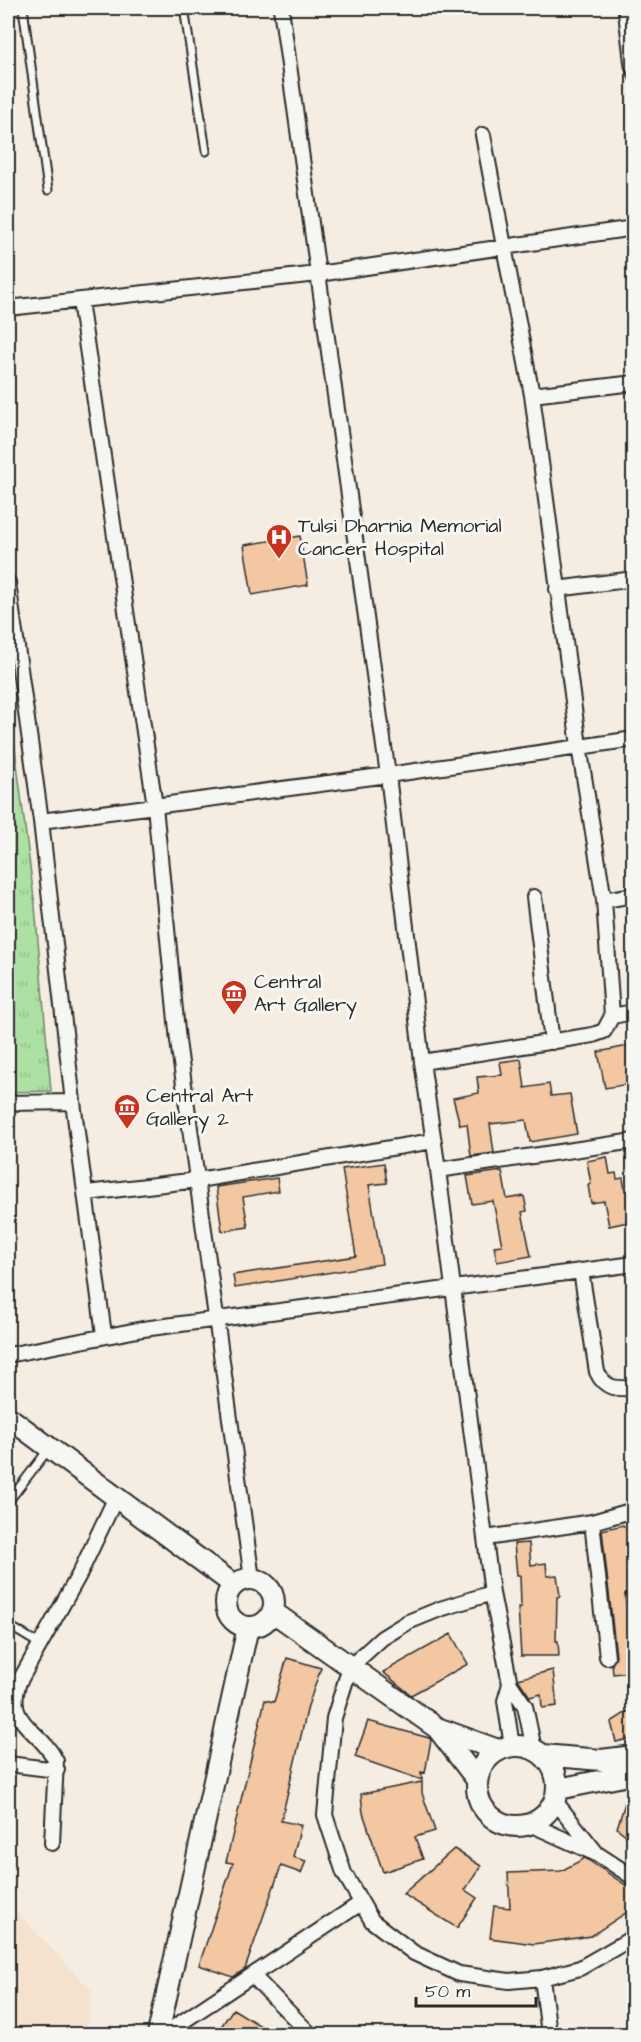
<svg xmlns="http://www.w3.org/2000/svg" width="641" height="2042" font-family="'Architects Daughter',sans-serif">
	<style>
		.built { fill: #f4e2ce }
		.grass { fill: url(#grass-tufts); stroke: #6c8667; stroke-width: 1.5 }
		.building { fill: #f2c7a1; stroke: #2b2b2b; stroke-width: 1.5 }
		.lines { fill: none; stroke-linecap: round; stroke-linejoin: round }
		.lane-casing { stroke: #2b2b2b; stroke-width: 11 }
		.street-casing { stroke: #2b2b2b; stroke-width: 18 }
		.secondary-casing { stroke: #2b2b2b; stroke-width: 24 }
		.lane { stroke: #f6f6f2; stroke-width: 7 }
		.street { stroke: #f6f6f2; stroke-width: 14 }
		.secondary { stroke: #f6f6f2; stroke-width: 20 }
		.labels { text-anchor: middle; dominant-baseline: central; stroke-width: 6; stroke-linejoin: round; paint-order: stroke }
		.poi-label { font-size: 20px; fill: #2b2b2b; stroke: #f6f6f2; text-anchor: start }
	</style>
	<defs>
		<pattern id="grass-tufts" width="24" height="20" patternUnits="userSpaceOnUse" patternTransform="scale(1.5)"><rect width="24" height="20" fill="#ace1a3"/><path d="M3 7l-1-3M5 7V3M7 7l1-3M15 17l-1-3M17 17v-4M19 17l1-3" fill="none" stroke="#94c18c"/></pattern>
	</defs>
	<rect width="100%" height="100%" fill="#f5ede2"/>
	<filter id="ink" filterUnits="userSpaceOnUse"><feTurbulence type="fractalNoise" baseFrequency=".0167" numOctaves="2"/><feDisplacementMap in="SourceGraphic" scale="12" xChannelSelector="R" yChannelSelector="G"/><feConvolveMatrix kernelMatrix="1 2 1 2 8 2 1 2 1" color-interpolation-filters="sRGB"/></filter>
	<g filter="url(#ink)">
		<path class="built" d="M8 1903 92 1991 87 2034H8Z"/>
		<path class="grass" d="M8 693 35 906 51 1091 8 1092Z"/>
		<path class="building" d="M300 536 308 585 252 595 244 545Z
			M633 1045V1070L627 1071 629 1084 605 1088 598 1052Z
			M521 1059 525 1088 549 1084 551 1096 570 1094 577 1134 530 1142 526 1120 490 1124 494 1153 471 1156 467 1124 460 1125 453 1098 479 1093 477 1077 502 1075 500 1062Z
			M607 1157 610 1174 616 1173 617 1179 623 1178 625 1191 633 1190V1221L609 1226 604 1201 591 1203 588 1185 591 1184 587 1161Z
			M384 1163 387 1183 369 1185 382 1264 235 1288 233 1275 356 1256 342 1169Z
			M502 1171 507 1199 524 1196 527 1211 522 1212 531 1256 497 1262 494 1246 502 1245 493 1201 472 1204 467 1176Z
			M277 1178 279 1191 243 1197 248 1227 222 1231 216 1187Z
			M623 1525 624 1527 633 1525V1593L625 1594 633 1672 613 1674 612 1664 616 1656 602 1530Z
			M529 1543 531 1565 546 1563 547 1576 557 1575 560 1596 557 1597 556 1641H558L559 1656H521L518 1607H521L520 1575H517L514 1544Z
			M451 1634 468 1664 411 1695 383 1672Z
			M287 1658 321 1668 308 1706 281 1821 301 1825 293 1857 306 1861 301 1873 281 1866 245 1969 233 1977 199 1965 233 1863 226 1862 265 1700 274 1702Z
			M553 1670 557 1706 542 1708 541 1694 530 1697 518 1679Z
			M633 1708V1738L616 1742 611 1722Z
			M368 1721 429 1738 431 1740 425 1773 421 1772 422 1780 355 1757Z
			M422 1782V1793L435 1831 415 1837 423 1859 383 1872 363 1813 361 1794Z
			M630 1787H633V1841L617 1828Z
			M454 1849 481 1866 465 1890 477 1898 457 1928 403 1894Z
			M585 1858 633 1890V1908L591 1936 534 1944 490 1938 494 1906 510 1908 508 1873 561 1871Z
			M233 2009 274 2034H216Z"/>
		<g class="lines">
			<g class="lane-casing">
				<path id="lane" d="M23 8 48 190
					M184 8 206 151
					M622 8 629 66 634 78
					M8 1502 48 1450
					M8 1625 41 1645"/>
			</g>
			<g class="street-casing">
				<path id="street" d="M281 8 388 775 422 1062 438 1170 492 1593 510 1684 525 1706 534 1749
					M80 301 155 806 178 1041 252 1579
					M8 308 318 274 634 228
					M532 395 634 383
					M8 582 41 821 73 1102 104 1335
					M557 589 634 579
					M41 821 388 775 634 739
					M534 897 552 1042
					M604 900 634 895
					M612 1016 634 1012
					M422 1062 593 1035 604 1031 612 1016 604 900 579 746 532 395 483 135
					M8 1103 73 1102
					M438 1170 634 1141
					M87 1193 198 1180 433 1141
					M581 1271 597 1372C605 1389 616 1389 634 1388
					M8 1355 143 1329 634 1264
					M592 1522 607 1657
					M486 1538 592 1522 634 1510
					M492 1593 440 1609 408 1622 382 1638 350 1667 334 1718 325 1815 344 1873 372 1921 414 1953 459 1974 509 1981 542 1978 580 1968 634 1937
					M510 1684 505 1701 512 1746
					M8 1764 57 1770
					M555 1801 595 1851
					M530 1824 599 1855 634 1878
					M52 1843 56 1761C40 1728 4 1725 19 1682L79 1575 116 1497
					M253 1976 310 2034
					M542 1978 549 2034
					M164 2034 361 1903"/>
			</g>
			<g class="secondary-casing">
				<path id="secondary" d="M8 1417 234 1585
					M226 1603a24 24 0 1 1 48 0a24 24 0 1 1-48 0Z
					M273 1612 437 1728 498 1750
					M437 1728 477 1780
					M477 1786a40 40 0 1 1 80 0a40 40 0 1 1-80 0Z
					M543 1755 601 1760 634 1756
					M558 1789 634 1774
					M158 2034 248 1627"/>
			</g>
			<use href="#lane" class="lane"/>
			<use href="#street" class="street"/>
			<use href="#secondary" class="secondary"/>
		</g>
	</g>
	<defs>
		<g id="hospital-pin" transform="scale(1.35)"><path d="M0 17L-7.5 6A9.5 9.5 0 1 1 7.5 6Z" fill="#c8321e" stroke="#f6f6f2"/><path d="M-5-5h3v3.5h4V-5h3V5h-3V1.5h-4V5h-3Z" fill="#fff"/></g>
		<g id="museum-pin" transform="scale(1.35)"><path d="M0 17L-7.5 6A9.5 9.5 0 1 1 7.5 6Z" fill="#c8321e" stroke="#f6f6f2"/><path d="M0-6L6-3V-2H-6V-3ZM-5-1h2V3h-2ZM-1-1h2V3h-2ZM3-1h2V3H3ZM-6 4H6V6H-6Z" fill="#fff"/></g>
	</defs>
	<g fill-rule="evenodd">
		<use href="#hospital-pin" x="279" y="537"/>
		<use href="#museum-pin" x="234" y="993"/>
		<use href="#museum-pin" x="127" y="1107"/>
	</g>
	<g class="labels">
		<g class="poi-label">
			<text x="298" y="526">Tulsi Dharnia Memorial<tspan x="298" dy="23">Cancer Hospital</tspan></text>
			<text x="254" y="982">Central<tspan x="254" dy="23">Art Gallery</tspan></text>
			<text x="146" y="1096">Central Art<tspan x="146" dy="23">Gallery 2</tspan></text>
		</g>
	</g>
	<rect width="641" height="2042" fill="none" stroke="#f6f6f2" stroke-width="30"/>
	<rect x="15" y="15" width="611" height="2012" fill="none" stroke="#2b2b2b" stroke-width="2" filter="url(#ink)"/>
	<path d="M416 1997v9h120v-9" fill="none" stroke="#2b2b2b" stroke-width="3"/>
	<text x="425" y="1997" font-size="18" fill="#2b2b2b" stroke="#f6f6f2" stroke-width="4.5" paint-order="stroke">50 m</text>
</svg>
